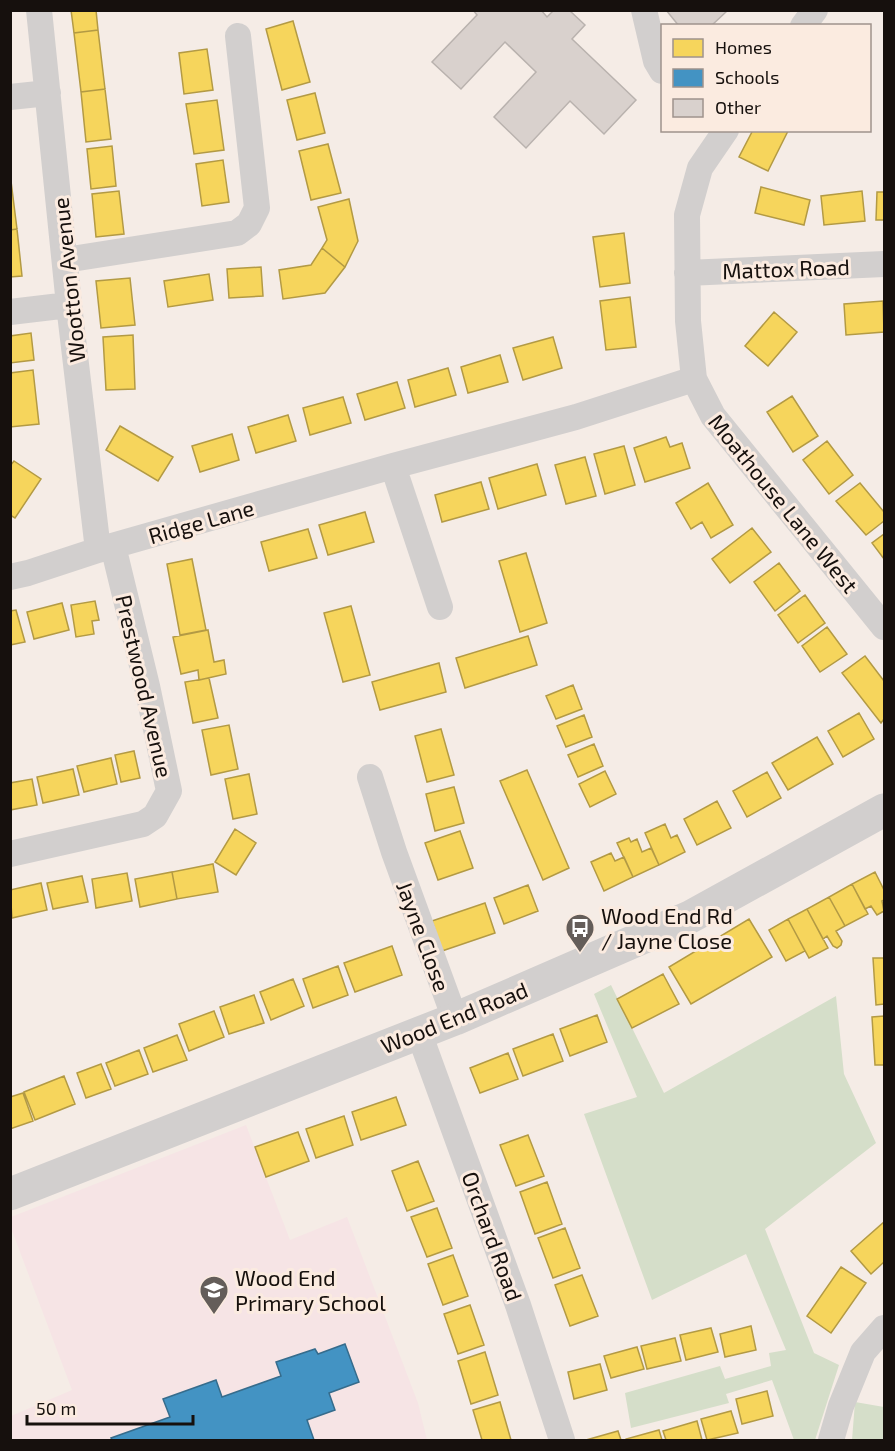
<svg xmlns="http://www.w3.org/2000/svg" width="895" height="1451" font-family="'Exo 2',sans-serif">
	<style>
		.education { fill: #f6e4e5 }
		.green { fill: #d5dec9 }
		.homes { fill: #f6d55c; stroke: #b39a44; stroke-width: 1.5 }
		.schools { fill: #4393c3; stroke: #366c8c; stroke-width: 1.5 }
		.building { fill: #d9d1cd; stroke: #b9b2ae; stroke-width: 1.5 }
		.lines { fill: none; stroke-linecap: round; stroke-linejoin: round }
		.street { stroke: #d2cfce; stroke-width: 26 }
		.secondary { stroke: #d2cfce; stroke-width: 33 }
		.labels { text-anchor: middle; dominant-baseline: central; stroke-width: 6; stroke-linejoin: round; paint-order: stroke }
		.street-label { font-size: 22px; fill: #16100d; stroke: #fbebe0 }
		.poi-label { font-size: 22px; fill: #16100d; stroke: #fbebe0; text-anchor: start }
	</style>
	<rect width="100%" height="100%" fill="#f5ece6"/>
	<path class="education" d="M246 1125 290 1240 347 1217 418 1403 427 1440H11V1416L72 1390 11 1228V1217Z"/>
	<path class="green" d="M611 985 664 1093 836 996 844 1074 876 1143 765 1229 814 1353 839 1365 815 1440H794L772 1380 726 1394 729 1403 631 1428 625 1393 720 1366 725 1379 771 1366 769 1353 786 1350 746 1254 652 1300 584 1114 637 1097 594 994Z
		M855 1402 884 1407V1440H852Z"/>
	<path class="homes" d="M71 10H96L98 30 74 33Z
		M293 21 310 82 282 90 266 29Z
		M98 30 105 89 81 92 74 33Z
		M207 49 213 90 184 94 179 53Z
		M105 89 111 139 86 142 81 92Z
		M315 93 325 133 297 140 287 100Z
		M217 100 224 150 194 154 186 104Z
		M753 130 788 131 768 171 739 157Z
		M328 144 341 193 311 200 299 151Z
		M112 146 116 186 91 189 87 149Z
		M223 160 229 202 202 206 196 164Z
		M10 173 17 229 10 230Z
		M761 187 810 200 804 225 755 213Z
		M119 191 124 234 96 237 92 194Z
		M862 191 865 221 824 225 821 196Z
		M877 192H884V220H876Z
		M349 199 358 241 345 267 322 248 327 240 318 207Z
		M17 229 22 276 10 277V230Z
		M624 233 630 283 600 287 593 237Z
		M322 248 345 267 325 293 283 299 279 270 311 265Z
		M261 267 263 296 229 298 227 269Z
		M209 274 213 300 168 307 164 281Z
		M130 278 135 325 101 328 96 281Z
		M630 297 636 347 606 350 600 301Z
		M883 301 884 332 846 335 844 304Z
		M774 312 797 332 768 366 745 346Z
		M31 333 34 360 10 363V336Z
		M133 335 135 389 106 390 103 337Z
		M553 337 562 368 523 380 513 348Z
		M500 355 508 382 468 393 461 367Z
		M448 368 456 395 415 407 408 380Z
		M33 370 39 424 10 427V373Z
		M397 382 405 408 365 420 357 394Z
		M792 396 818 436 793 452 767 412Z
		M343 397 351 423 310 435 303 408Z
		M288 415 296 441 256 453 248 427Z
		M120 426 173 457 158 481 106 450Z
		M232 434 239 460 200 472 192 446Z
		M666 437 670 447 682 443 690 468 645 482 634 448Z
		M827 441 853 475 829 494 803 460Z
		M624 446 635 485 605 494 594 454Z
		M585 457 596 496 566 504 555 465Z
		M14 461 41 479 15 518 10 515V466Z
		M537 464 546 495 498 509 489 478Z
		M481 482 489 509 442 522 435 495Z
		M708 483 733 525 711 538 702 522 691 529 676 503Z
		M860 483 884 512V521L866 535 836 501Z
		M365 512 374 542 328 555 319 525Z
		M752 528 771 552 730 583 712 559Z
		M308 529 317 558 269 571 261 542Z
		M884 534V559L872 543Z
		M526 553 547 623 520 632 499 561Z
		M192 559 206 630 180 635 167 564Z
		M779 563 800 591 775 611 754 582Z
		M805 595 825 623 798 643 778 615Z
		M95 601 99 620 92 621 94 634 76 637 71 605Z
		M62 603 69 630 34 639 27 612Z
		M351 606 370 675 343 682 324 613Z
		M16 610 25 642 10 645V611Z
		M827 627 847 654 820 672 802 646Z
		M208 630 214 662 224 660 226 674 199 680 198 670 181 674 173 637Z
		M528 636 537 665 465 688 456 658Z
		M865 656 884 681V719L881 723 842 673Z
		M439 663 446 692 380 710 372 682Z
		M209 678 218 718 193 723 185 682Z
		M573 685 582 709 556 719 546 696Z
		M859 713 874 739 843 757 828 731Z
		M584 715 592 737 566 747 557 726Z
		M229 725 238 769 211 775 202 730Z
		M441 729 454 775 427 782 415 736Z
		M817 737 833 764 788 790 772 763Z
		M594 744 603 766 578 777 568 755Z
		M134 751 140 778 121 782 115 755Z
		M111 758 117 784 84 792 77 766Z
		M73 769 79 795 43 803 37 777Z
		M527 770 569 868 543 880 500 781Z
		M605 771 616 794 590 807 579 784Z
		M767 772 781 798 747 817 733 791Z
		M249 774 257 814 233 819 225 779Z
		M32 779 37 805 10 810V783Z
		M454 787 464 823 435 831 426 794Z
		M717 801 731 828 697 845 684 819Z
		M665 824 671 838 677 835 685 852 659 865 645 833Z
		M235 829 256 843 236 875 215 862Z
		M460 831 473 868 438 880 425 843Z
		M629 838 631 842 637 839 642 852 651 848 659 865 633 877 617 843Z
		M611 853 615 861 624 857 633 877 604 891 591 862Z
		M213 864 218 892 177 899 172 872Z
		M172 872 177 899 140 907 135 879Z
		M875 872 884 890V900L882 901 884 911 877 915 871 906 865 909 852 884Z
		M127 873 132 901 96 908 92 879Z
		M82 876 88 902 53 909 47 883Z
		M41 883 47 910 12 918 10 890Z
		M852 884 868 914 845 926 829 897Z
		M528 885 538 911 504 924 494 898Z
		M829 897 845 926 836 931 842 941 841 945 837 948 833 946 827 936 823 939 807 909Z
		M485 903 495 933 442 951 432 921Z
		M807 909 828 948 809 958 788 919Z
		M749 919 772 957 691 1004 669 967Z
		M788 919 805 951 786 961 769 930Z
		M392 946 402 975 355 992 344 963Z
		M873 958H884V1004L876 1005Z
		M338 966 348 995 313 1008 303 979Z
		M663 974 679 1004 632 1028 617 999Z
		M293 979 304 1006 271 1020 260 992Z
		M254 995 264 1023 229 1034 220 1007Z
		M214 1011 224 1037 189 1051 179 1024Z
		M597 1015 607 1042 570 1056 560 1029Z
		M884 1016V1065H875L872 1017Z
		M553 1034 563 1061 523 1076 513 1049Z
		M177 1035 187 1060 153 1072 144 1048Z
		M139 1050 148 1074 115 1086 106 1063Z
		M508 1053 518 1079 480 1093 470 1068Z
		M101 1064 111 1089 86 1098 77 1073Z
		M64 1076 75 1104 35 1120 24 1092Z
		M23 1093 33 1121 10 1129V1097Z
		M396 1097 406 1125 361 1140 352 1112Z
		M344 1116 353 1145 316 1158 306 1129Z
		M298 1132 309 1161 266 1177 255 1147Z
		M528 1135 544 1176 516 1186 500 1145Z
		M418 1161 434 1201 407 1211 392 1171Z
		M547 1182 562 1224 535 1234 520 1192Z
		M437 1208 452 1248 427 1257 411 1217Z
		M884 1222V1262L871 1274 851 1251Z
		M565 1228 580 1268 553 1278 538 1238Z
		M453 1255 468 1296 443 1305 428 1264Z
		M841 1267 866 1283 831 1333 807 1316Z
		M582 1275 598 1316 570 1326 555 1285Z
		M470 1305 484 1345 458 1354 444 1314Z
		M751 1326 756 1350 725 1357 720 1334Z
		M711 1328 718 1352 686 1360 680 1335Z
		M675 1338 681 1361 647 1369 641 1346Z
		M637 1347 644 1369 611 1378 604 1356Z
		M485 1352 498 1395 471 1404 458 1361Z
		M600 1364 607 1390 574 1399 568 1372Z
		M767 1391 773 1416 742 1424 736 1399Z
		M500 1402 511 1440H482L473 1410Z
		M731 1411 738 1433 707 1440 701 1419Z
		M697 1421 702 1440H666L663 1431Z
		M659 1430 662 1440H626V1439Z
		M618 1431 621 1440H586Z"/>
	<path class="schools" d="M345 1344 359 1382 329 1393 335 1410 307 1420 314 1440H112L111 1438 170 1417 163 1399 216 1380 222 1397 281 1376 276 1362 315 1349 318 1354Z"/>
	<path class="building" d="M473 10H541L547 17 554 10H569L585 25 572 39 636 100 604 134 570 101 526 148 494 117 536 72 505 42 461 89 432 62 477 15Z
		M666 10H728L711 26H679Z"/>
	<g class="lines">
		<path class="street" d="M39 10 69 305 98 550
			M644 10 656 61 662 71
			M803 26 815 10
			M10 97 48 93
			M726 130 700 168 687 215 688 321 694 379 713 416 884 627
			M65 260 237 233 249 224 257 208 238 36
			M687 273 884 264
			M10 312 69 305
			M393 466 440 607
			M10 577 28 573 98 550 393 466 576 417 694 379
			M370 777 394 852 455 1019
			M10 854 143 824 155 816 169 791 147 686 113 546
			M419 1033 518 1305 562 1440
			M831 1440 841 1406 863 1352 884 1328"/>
		<path class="secondary" d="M10 1194 455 1019 690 917 884 810"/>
	</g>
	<defs>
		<g id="bus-pin" transform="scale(1.5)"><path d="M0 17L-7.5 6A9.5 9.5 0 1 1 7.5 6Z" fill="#645d59" stroke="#fbebe0"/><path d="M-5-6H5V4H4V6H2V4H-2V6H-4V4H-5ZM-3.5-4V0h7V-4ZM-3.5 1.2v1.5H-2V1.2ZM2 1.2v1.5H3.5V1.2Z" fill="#fff"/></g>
		<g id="school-pin" transform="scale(1.5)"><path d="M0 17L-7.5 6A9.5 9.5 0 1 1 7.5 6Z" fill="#645d59" stroke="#fbebe0"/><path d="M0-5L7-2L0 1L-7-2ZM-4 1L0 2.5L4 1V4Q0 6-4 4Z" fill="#fff"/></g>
	</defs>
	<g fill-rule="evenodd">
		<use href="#bus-pin" x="580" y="928"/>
		<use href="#school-pin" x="214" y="1290"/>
	</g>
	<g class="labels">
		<g class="street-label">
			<text transform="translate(786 268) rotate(-2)">Mattox Road</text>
			<text transform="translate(68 280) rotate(-96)">Wootton Avenue</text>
			<text transform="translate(784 503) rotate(51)">Moathouse Lane West</text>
			<text transform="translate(201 521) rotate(-16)">Ridge Lane</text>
			<text transform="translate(145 686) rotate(77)">Prestwood Avenue</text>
			<text transform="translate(424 936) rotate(70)">Jayne Close</text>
			<text transform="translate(454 1017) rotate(-22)">Wood End Road</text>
			<text transform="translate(493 1236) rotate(70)">Orchard Road</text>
		</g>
		<g class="poi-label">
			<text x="601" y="915">Wood End Rd<tspan x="601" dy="25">/ Jayne Close</tspan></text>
			<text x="235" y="1277">Wood End<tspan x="235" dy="25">Primary School</tspan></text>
		</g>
	</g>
	<rect width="895" height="1451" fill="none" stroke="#16100d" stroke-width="24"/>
	<rect x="661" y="24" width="210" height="108" fill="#fbebe0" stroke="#9f938c" stroke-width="1.5"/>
	<rect x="673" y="39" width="30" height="18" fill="#f6d55c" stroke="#9f938c" stroke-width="1.5"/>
	<text x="715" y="54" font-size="18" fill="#16100d">Homes</text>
	<rect x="673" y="69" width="30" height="18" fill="#4393c3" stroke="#9f938c" stroke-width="1.5"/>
	<text x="715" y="84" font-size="18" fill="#16100d">Schools</text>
	<rect x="673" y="99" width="30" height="18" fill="#d9d1cd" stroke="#9f938c" stroke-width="1.5"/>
	<text x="715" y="114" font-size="18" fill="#16100d">Other</text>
	<path d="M27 1415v9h166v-9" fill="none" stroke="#16100d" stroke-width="3"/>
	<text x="36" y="1415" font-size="18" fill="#16100d" stroke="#fbebe0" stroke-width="4.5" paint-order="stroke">50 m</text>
</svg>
